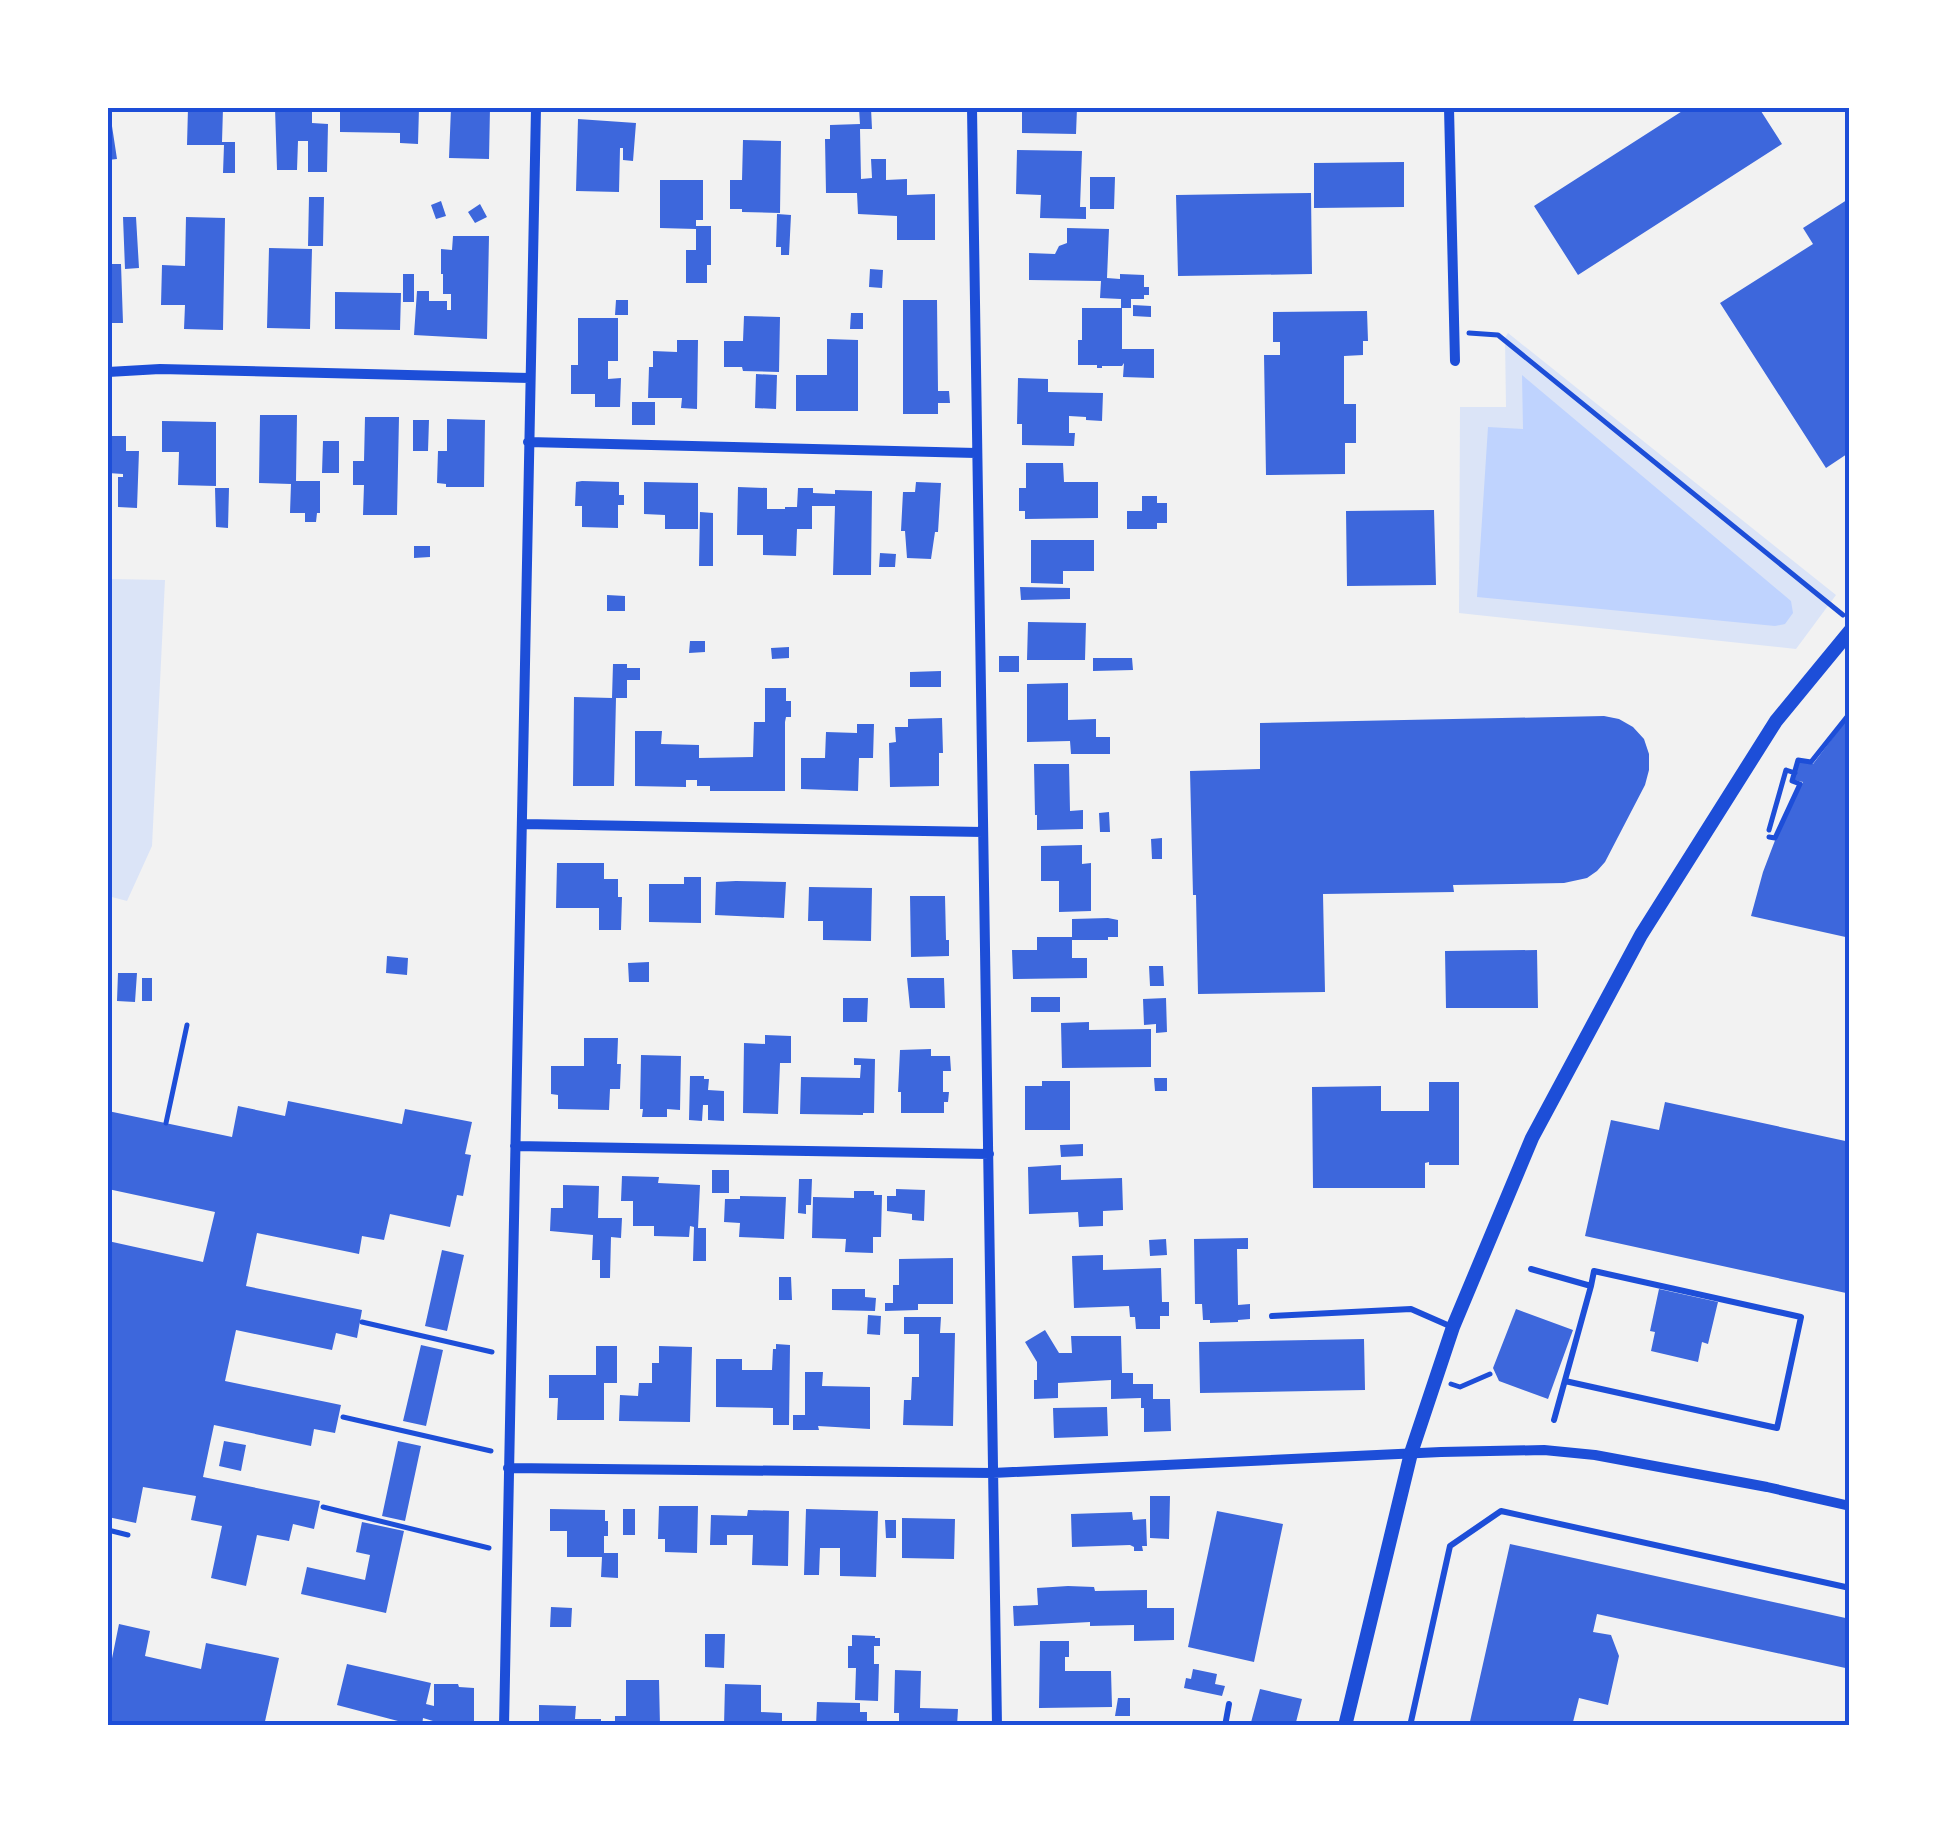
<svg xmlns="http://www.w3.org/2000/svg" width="1957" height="1833" font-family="Cabin,sans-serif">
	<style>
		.green { fill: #dbe4f7 }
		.water { fill: #bfd3fe }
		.building { fill: #3d67dc }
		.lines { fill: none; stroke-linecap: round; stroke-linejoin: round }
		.path { stroke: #1d4ed8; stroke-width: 5 }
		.service { stroke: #1d4ed8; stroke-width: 6 }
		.minor { stroke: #1d4ed8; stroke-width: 10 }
		.tertiary { stroke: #1d4ed8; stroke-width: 14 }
		.neatline { fill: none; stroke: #1d4ed8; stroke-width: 4 }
	</style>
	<rect width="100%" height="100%" fill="#f2f2f2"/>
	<path class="green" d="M1508 333 1836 595 1796 649 1459 613 1460 407H1506L1505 338Z
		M108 579 165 580 152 846 127 901 108 896Z"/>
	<path class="water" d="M1522 375 1791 601 1793 613 1785 624 1775 626 1477 597 1488 427 1523 429Z"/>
	<path class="building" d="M188 108H223L222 142H235V173H223L224 145H187Z
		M275 108H312V123L328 124 327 172H308V141H298L297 170H277Z
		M340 108H419L418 144 400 143V133L340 132Z
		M451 108H490L489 159 449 158Z
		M859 108H871L872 129H860L861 179 872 178 871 159H886V180L907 179V195L935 194V240H897V216L858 214 857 193H826L825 139H830V125L860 124Z
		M1022 108H1077L1076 134 1022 133Z
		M1687 108H1759L1782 144 1578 275 1534 206Z
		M108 113H110L117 159 108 160Z
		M578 119 636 123 633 161 623 160V148H620L619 192 576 191Z
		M743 140 781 141 780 213 742 212V209H730V180H742Z
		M1017 150 1082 151 1080 207H1086V219L1040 218 1041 195 1016 194Z
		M1404 162V207L1314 208V163Z
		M1090 177H1115L1114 209H1090Z
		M660 180H703V220H696V229L660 228Z
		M1311 193 1312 274 1178 276 1176 195Z
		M309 197H324L323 246H308Z
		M1850 198V452L1826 468 1720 303 1813 244 1803 228Z
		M441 201 446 216 436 219 431 205Z
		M480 204 487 217 475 223 468 212Z
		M777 214 791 215 789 255H781V247H776Z
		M123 217H136L139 268 125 269Z
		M186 217 225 218 223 330 184 329 185 305H161L162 265 185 266Z
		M696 226H711V265H707V283H686V250H696Z
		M1067 228 1109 229 1107 278 1120 279V274L1144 275V287H1149V295H1144V299H1131V308H1121V299L1100 298 1101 281 1029 280V253L1055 254 1059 246 1067 243Z
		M453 236H489L487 339 414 335 417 291H429V301H447V310H451V294H443V274H441V249L452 250Z
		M269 248 312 249 310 329 267 328Z
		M108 264H121L123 323H108Z
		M870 269 883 270 882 288 869 287Z
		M403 274H414V302H403Z
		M335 292 401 293 400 330 335 329Z
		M616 300H628V315H615Z
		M903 300H937L938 391H949L950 403H938V414H903Z
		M1133 305 1151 306V317L1133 316Z
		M1082 308H1122V349H1154V378L1123 377 1124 363 1122 366H1102V368H1097V365H1078V340H1082Z
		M1367 311 1368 341H1363V355L1344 356V404H1356V443H1345V474L1266 475 1264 355H1280V342H1273V312Z
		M851 313H863V329H850Z
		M744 316 780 317 779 372 743 371 742 367H724V341H743Z
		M578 318H618V361H608V379L621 378 620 407H595V394H571V365H578Z
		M827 339 858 340V411H796V375H827Z
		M677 340H698L697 409 681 408 682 398H648L649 367H653V351L677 352Z
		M756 374 777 375 776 409 755 408Z
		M1018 378 1048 379V392L1103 393 1102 421 1086 420V417L1069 416V433H1075L1074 446 1022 445V424H1017Z
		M632 402H655V425H632Z
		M260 415H297L296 481H320V513H317L316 522H305V513H290L291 484 259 483Z
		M365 417H399L397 515H363L364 485H353V461H364Z
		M447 419 485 420 484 487H446V484L437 483 438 451H447Z
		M413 420H429L428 451H413Z
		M162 421 216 422V486L178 485 179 452H162Z
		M108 436H126V451H139L137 508 118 507V477H123V474L108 473Z
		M323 441H339V473H322Z
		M1026 463H1063L1064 482H1098V518L1025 519V511H1019V488H1026Z
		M582 481 619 482V495H624V505H618V528L582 527V506H575L576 482Z
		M644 482 698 483V529H665V515L644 514Z
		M916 482 941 483 938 532H935L931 559 907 558 905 531H901L903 492H915Z
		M738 487 767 488V509H785V507H797L798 488H813V493L835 494V490L872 491 871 575H833L835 506H812V529H797L796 556 763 555V535H737Z
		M215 488H229L228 528 216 527Z
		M1142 496H1157V503H1167V523H1157V529H1127V511H1142Z
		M1434 510 1436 585 1347 586 1346 511Z
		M700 512 713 513V566H699Z
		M1031 540H1094V571H1063V584L1031 583Z
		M414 546H430V557L414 558Z
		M880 553 896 554 895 567H879Z
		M1020 587 1070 588V599L1021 600Z
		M607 595 625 596V611H607Z
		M1028 622 1086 623 1085 660H1027Z
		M690 641H705V652L689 653Z
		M789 647V658L772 659 771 648Z
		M999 656H1019V672H999Z
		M1093 658H1132L1133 670 1093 671Z
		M613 664H627V668H640V680H627V698H616L614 786H573L574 697 612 698Z
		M941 671V687H910V672Z
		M1068 683V720L1096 719V737H1110V754H1071L1070 741 1027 742V684Z
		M765 688H786V701H791V717H786L785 722V791H710V786H697V780H686V787L635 786V731H662L661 744 699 745V758L753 757 754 722H765Z
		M1850 715V938L1751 916 1763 872 1782 822 1803 782 1794 780 1799 761 1813 764Z
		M1604 716 1619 719 1633 727 1644 739 1649 754V770L1645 785 1605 862 1597 871 1587 878 1564 883 1453 885 1454 892 1323 894 1325 992 1198 994 1196 895H1193L1190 771 1260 769V723Z
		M942 718 943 753H939V786L890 787 889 743 896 742 895 727H908V719Z
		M857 724H874L873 758H859L858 791 801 789V758H825L826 732 857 733Z
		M1034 764H1069L1070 811 1083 810V829L1037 830V815H1035Z
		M1109 812 1110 832H1100L1099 813Z
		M1162 838V859H1152L1151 839Z
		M1082 845V864L1091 863V911L1059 912V881H1041V846Z
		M557 863H604V879H618V897H622L621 930H599V908H556Z
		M684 877H701V923L649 922V884H684Z
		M736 881 786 882 784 918 715 915 716 882Z
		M809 887 872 888 871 941 823 940V921H808Z
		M910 896H945L946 940H949V956L911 957Z
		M1108 918 1118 920V937H1108V940H1072V958H1087V978L1013 979 1012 950H1037V937H1072V919Z
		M1537 950 1538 1008H1446L1445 951Z
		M387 956 408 958 407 975 386 973Z
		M649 962V982H629L628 963Z
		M1149 966H1163L1164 986H1150Z
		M118 973H137L135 1002 117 1001Z
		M142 978H152V1001H142Z
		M907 978H944L945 1008H910Z
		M1031 997H1060V1012H1031Z
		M843 998H868L867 1022H843Z
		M1166 998 1167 1032 1156 1033V1024L1144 1025 1143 999Z
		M1089 1022V1030L1151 1029V1067L1062 1068 1061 1023Z
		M765 1035 791 1036V1063H780L778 1114 743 1113 744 1043 765 1044Z
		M584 1038H618L617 1064H621L620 1089H610L609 1110 558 1109V1095L551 1094V1066H584Z
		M931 1049V1056H950L951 1071H943V1092H949L948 1102H944V1113H901V1092H898L900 1050Z
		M641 1055 681 1056 680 1110 667 1109V1117H642L643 1109H640Z
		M854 1058 875 1059 874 1113H863V1115L800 1114 801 1077 860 1078 861 1065H854Z
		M690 1076H704V1079H709L708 1090 724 1091V1121L708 1120V1105H703L702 1121 689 1120Z
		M1154 1078H1167V1091H1155Z
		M1042 1081H1070V1130H1025V1086H1042Z
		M1429 1082H1459V1165H1429V1162L1425 1163V1188H1313L1312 1087 1381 1086V1111H1429Z
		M288 1101 402 1124 405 1109 472 1122 465 1154 471 1155 463 1196 457 1195 450 1227 390 1214 384 1240 362 1236 359 1254 257 1233 246 1286 362 1310 357 1338 336 1333 332 1350 236 1330 225 1381 341 1405 335 1433 314 1429 311 1446 214 1425 203 1477 320 1501 314 1529 293 1524 289 1541 257 1535 246 1586 211 1578 222 1526 191 1520 196 1496 143 1487 136 1523 108 1517V1241L203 1262 215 1212 108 1189V1111L232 1137 238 1106 285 1116Z
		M1665 1102 1850 1142V1277L1846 1293 1585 1236 1611 1120 1659 1130Z
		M1083 1144V1156L1061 1157 1060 1145Z
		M1061 1165V1180L1122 1178 1123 1210 1103 1211V1226L1079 1227 1078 1212 1029 1214 1028 1167Z
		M712 1170H729V1193H712Z
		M622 1176 659 1177 658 1183 700 1185 698 1228H706V1261H693L694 1227 690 1226 689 1237 654 1236V1226H633V1201H621Z
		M799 1179H812L811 1205H806V1214L798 1213Z
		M563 1185 599 1186 598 1218H622L621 1238 611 1237 610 1278H600V1260H592L593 1235 550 1231 551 1208H563Z
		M896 1189 925 1190 924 1221 912 1220V1214L887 1211V1196H896Z
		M854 1191H874V1195H882L881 1237H873V1253L845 1252 846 1239 812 1238 813 1197 854 1198Z
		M740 1196 786 1197 784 1239 739 1237 740 1223 724 1222 725 1199H740Z
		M1248 1238V1249H1237L1238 1305 1250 1304V1319L1238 1320V1322L1210 1323V1320H1203L1202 1304H1195L1194 1239Z
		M1166 1239 1167 1255 1150 1256 1149 1240Z
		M442 1250 464 1255 447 1331 425 1326Z
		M1103 1255V1270L1161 1268 1162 1302H1169V1316H1160V1329H1136L1135 1317H1130L1129 1306 1074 1308 1072 1256Z
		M953 1258V1304H918V1310L885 1311V1303H893V1285H899V1259Z
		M779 1277H791L792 1300H779Z
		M832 1289H865V1297L876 1298 875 1311 832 1310Z
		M1659 1289 1718 1302 1708 1344 1702 1342 1698 1362 1651 1351 1655 1332 1650 1331Z
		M1516 1309 1573 1330 1548 1399 1499 1381 1493 1368Z
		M868 1315 881 1316 880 1335 867 1334Z
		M904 1317H941L940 1333H955L953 1426 903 1425 904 1400H911L912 1377H919V1334H904Z
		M1045 1330 1059 1353H1072L1071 1336H1121L1122 1373H1133V1384H1153V1399H1170L1171 1431 1144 1432V1408H1141V1398L1111 1399V1380L1058 1383V1398L1034 1399V1380H1037V1362L1025 1342Z
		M1364 1339 1365 1390 1200 1393 1199 1342Z
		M776 1344 790 1345 789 1425H773V1408L716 1407V1359H742V1370H772L773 1349H776Z
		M421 1345 443 1350 426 1426 403 1421Z
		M596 1346H617V1383H604V1420H557L558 1398H549V1375H596Z
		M659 1346 692 1347 690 1422 619 1421 620 1395 638 1396 639 1383H652V1363H659Z
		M805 1372H823L822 1386 870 1387V1429L818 1426 819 1430H793V1415H805Z
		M1107 1407 1108 1436 1054 1438 1053 1408Z
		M224 1441 246 1445 241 1471 219 1466Z
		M398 1441 421 1446 405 1521 382 1516Z
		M1150 1496H1170L1169 1539 1150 1538Z
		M659 1506H698L697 1553 665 1552V1539H658Z
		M550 1509 605 1510V1521H608V1536H604V1553H618V1578L601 1577 602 1557H567V1531H550Z
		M623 1509H635V1535H623Z
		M806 1509 878 1511 876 1577 840 1576V1548H820L819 1575H804Z
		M748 1510 789 1511 788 1566 752 1565 753 1535H727V1545H710L711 1515 747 1516Z
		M1217 1511 1283 1524 1254 1662 1188 1647Z
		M1132 1512 1133 1520 1146 1519 1147 1546H1142L1143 1551H1134V1547L1130 1545 1072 1547 1071 1514Z
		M902 1518 955 1519 954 1559 902 1558Z
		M885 1520H896V1538H886Z
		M362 1522 404 1531 386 1613 301 1594 307 1567 365 1580 370 1555 356 1552Z
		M1510 1544 1850 1619V1669L1597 1614 1593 1632 1611 1635 1619 1656 1608 1705 1579 1698 1572 1726H1469Z
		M1068 1586 1094 1587 1095 1591 1147 1590V1608H1174V1640L1134 1641V1625L1090 1626V1622L1014 1626 1013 1606 1038 1605 1037 1588Z
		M551 1607 572 1608 571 1627H550Z
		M119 1624 150 1631 145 1656 201 1669 206 1643 279 1658 264 1726H108V1678Z
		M705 1634H725L724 1668 705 1667Z
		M852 1635 875 1636V1638H880V1646H874V1664H879L878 1701 855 1700 856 1668H848V1646H852Z
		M1040 1641H1069V1657H1065V1671H1111L1112 1707 1039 1708Z
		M347 1664 431 1683 426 1704 434 1706V1684H458L459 1687 474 1688V1726H433V1721L423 1718 422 1726H417L337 1705Z
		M1193 1669 1217 1674 1215 1684 1225 1686 1222 1696 1184 1688 1186 1678 1191 1679Z
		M895 1670 921 1671 920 1708 958 1709 957 1726H899V1713H894Z
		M626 1680H659L660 1726H615V1716H626Z
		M725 1684 761 1685V1712L782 1713V1726H724Z
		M1260 1689 1302 1699 1295 1726H1250Z
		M1118 1698H1130V1716H1115Z
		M817 1702 860 1703V1712H867V1726H816Z
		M539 1705 576 1706 575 1719H601V1726H539Z"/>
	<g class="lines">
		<path class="path" d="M1469 333 1498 335 1843 615
			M1769 830 1786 770 1795 773
			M1769 837 1775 838 1800 784 1792 781 1798 760 1811 762 1850 713
			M166 1123 187 1025
			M362 1322 492 1352
			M1451 1384 1460 1387 1490 1374
			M343 1417 491 1451
			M323 1507 489 1548
			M108 1530 128 1535"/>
		<path class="service" d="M1531 1269 1591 1286 1554 1420
			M1272 1316 1411 1309 1452 1327
			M1565 1381 1777 1428 1801 1317 1594 1271 1591 1286
			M1225 1726 1229 1704
			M1410 1726 1450 1546 1501 1511 1850 1588"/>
		<path class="minor" d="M972 108 997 1726
			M1449 108 1455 361
			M108 372 160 369 530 378
			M528 442 976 453
			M523 824 983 832
			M515 1146 989 1154
			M508 1468 993 1473 1441 1452 1544 1450 1595 1455 1767 1487 1850 1506
			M504 1726 536 108"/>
		<path class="tertiary" d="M1345 1726 1411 1453 1453 1327 1532 1138 1641 935 1776 721 1850 631"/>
	</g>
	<rect width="1957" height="1833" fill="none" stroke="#ffffff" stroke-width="220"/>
	<rect x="110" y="110" width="1737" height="1613" class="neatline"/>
</svg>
